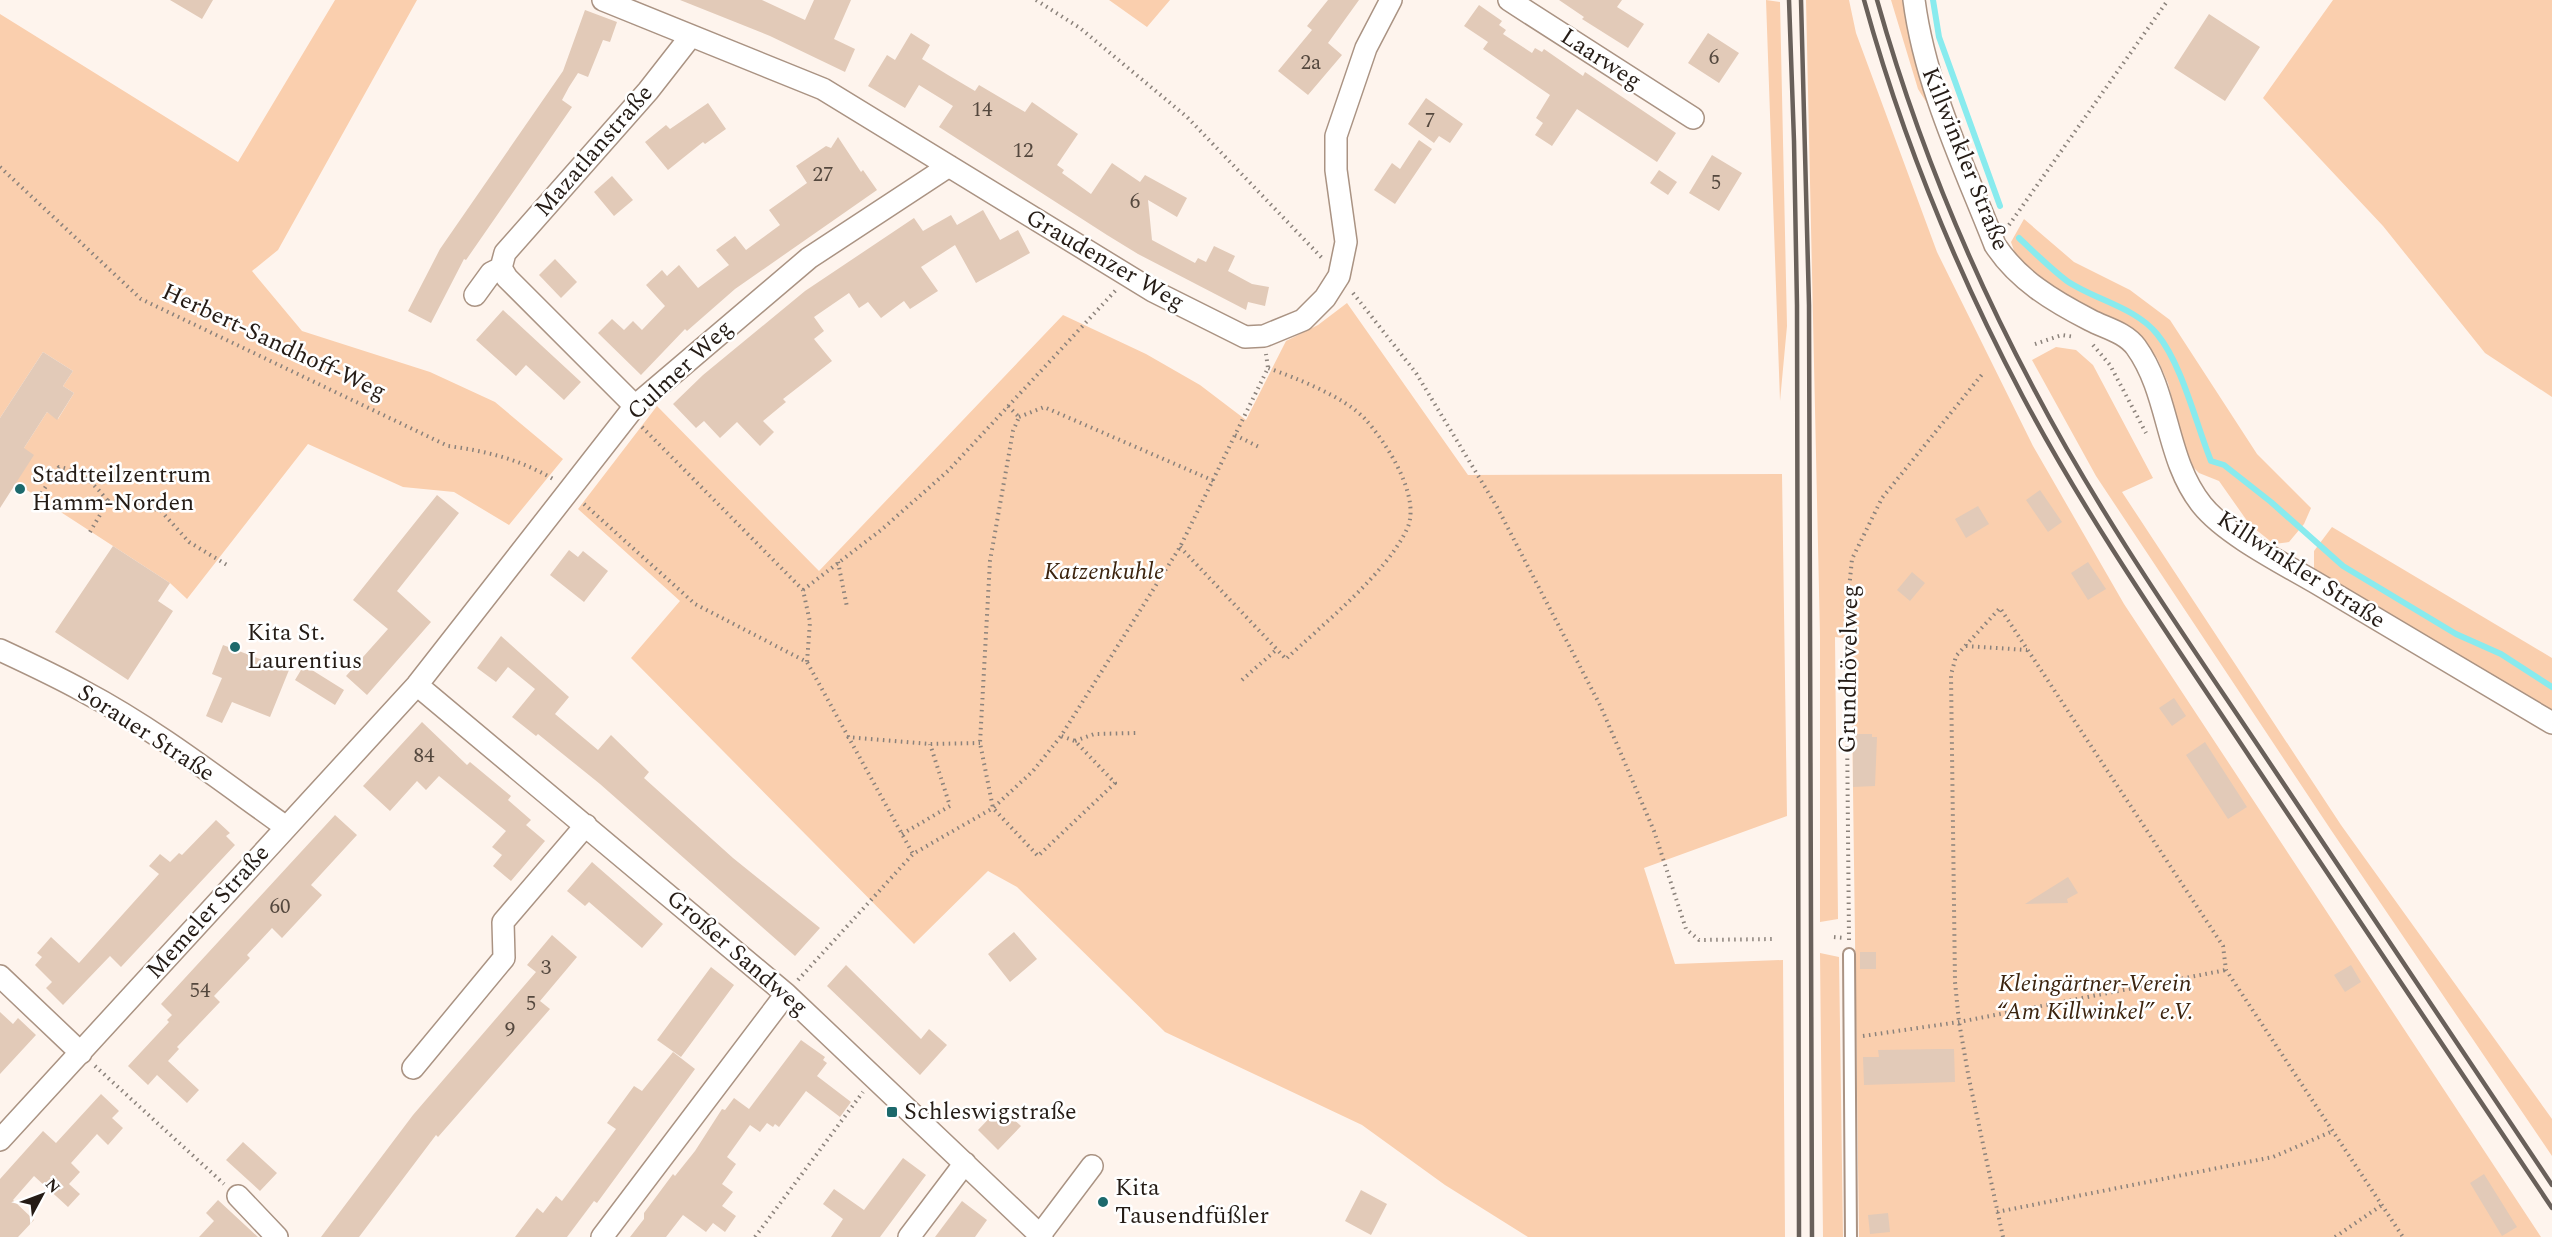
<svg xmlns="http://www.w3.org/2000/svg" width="2552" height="1237" font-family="Spectral,serif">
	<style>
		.green { fill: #facfae }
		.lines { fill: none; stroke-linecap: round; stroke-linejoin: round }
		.stream { stroke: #89ebee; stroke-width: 6 }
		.building { fill: #e2cab8 }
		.lane-casing { stroke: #aa9383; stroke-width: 14 }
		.street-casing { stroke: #aa9383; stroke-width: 24 }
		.path { stroke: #8b827b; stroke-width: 4; stroke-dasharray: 1.5 4.5; stroke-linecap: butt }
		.lane { stroke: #fff; stroke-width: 10 }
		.street { stroke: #fff; stroke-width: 21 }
		.rail { stroke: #69605a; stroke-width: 4.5 }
		.poi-dot { fill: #1c696c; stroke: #fff; stroke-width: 2 }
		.labels { text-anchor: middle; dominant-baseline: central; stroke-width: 5; stroke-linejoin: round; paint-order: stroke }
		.number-label { font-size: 21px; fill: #54483e }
		.street-label { font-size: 24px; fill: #251c16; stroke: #fff }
		.poi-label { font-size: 24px; fill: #251c16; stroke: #fff; text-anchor: start }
		.park-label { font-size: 24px; font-style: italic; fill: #3c240f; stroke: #fff }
	</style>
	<rect width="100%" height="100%" fill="#fef4ed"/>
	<path class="green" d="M335 0H417L278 250 252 271 302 331 430 372 495 402 563 459 509 525 454 492 403 487 308 444 187 599 170 583 16 483 24 448 47 412 58 419 74 393 63 386 73 371 43 352 0 418V14L238 162Z
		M1109 0H1170L1147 27Z
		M1766 0 1780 2 1787 326 1780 401Z
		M1806 0H1849L1856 33 1937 252 2033 446 2124 604 2541 1237H1859L1851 639 1835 637 1838 919 1820 922V636Z
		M1891 0H1903L1930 108 1918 89Z
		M2333 0H2552V397L2485 353 2383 226 2263 98Z
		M2024 219 2074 262 2130 290 2170 320 2257 454 2311 508 2304 524 2289 542 2274 544 2250 525 2219 481 2199 473 2188 462 2168 383 2157 358 2136 332 2061 295 2016 256 2011 242Z
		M1347 303 1468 475 1782 474 1787 816 1644 868 1675 964 1783 960 1785 1237H1528L1445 1185 1362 1125 1165 1032 1017 887 988 871 914 944 631 658 680 601 578 509 657 406 819 571 1063 315 1146 354 1200 385 1246 420 1286 341 1318 325Z
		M2056 347 2076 350 2093 365 2153 478 2122 492 2341 825 2552 1119V1156L2331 830 2096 476 2032 360Z
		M2332 527 2552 658V712L2314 569V551Z
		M1820 953 1839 957 1843 1237H1823Z"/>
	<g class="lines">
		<path class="stream" d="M1933 0 1939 37 2000 206
			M2019 238C2034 252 2050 268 2067 281 2095 300 2135 307 2157 334 2182 364 2196 424 2211 461L2224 465 2271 502 2343 566 2456 634 2501 654 2552 687"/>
	</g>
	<path class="building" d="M170 0H213L202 19Z
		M680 0H762L805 20 814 0H851L834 39 855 49 845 72 770 36Z
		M1328 0H1359L1328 43 1342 55 1308 95 1278 71 1312 30 1307 26Z
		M1559 0H1622L1617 7 1644 24 1628 48 1582 19 1584 17Z
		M1479 5 1502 21 1499 25 1506 30 1503 34 1532 53 1535 48 1542 52 1544 49 1583 76 1585 72 1676 133 1657 162 1577 109 1552 146 1535 135 1543 123 1536 118 1550 95 1483 49 1488 42 1464 26Z
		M585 10 617 22 610 42 603 40 588 77 578 73 569 87 562 100 572 107 466 260 464 259 431 323 408 311 440 249 563 71Z
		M2209 14 2260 47 2225 101 2174 68Z
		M911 33 930 45 922 59 948 75 975 91 979 85 1025 112 1032 102 1078 134 1057 165 1064 170 1062 173 1091 194 1112 163 1140 182 1145 175 1187 198 1177 217 1148 200 1152 240 1195 263 1198 258 1206 262 1214 246 1235 256 1228 271 1252 284 1269 287 1265 306 1248 302 1246 310 1138 254 1107 235 939 127 953 106 919 85 905 108 868 86 887 55 895 60Z
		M1708 33 1739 53 1719 83 1688 63Z
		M1426 98 1463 124 1450 143 1439 136 1434 143 1408 124Z
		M708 103 726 129 705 144 703 142 668 170 645 142 666 125 670 129Z
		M838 137 861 172 863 170 877 190 735 289 687 331 685 329 641 375 598 333 612 319 624 330 633 321 642 330 665 306 646 285 662 270 667 276 679 265 698 288 729 265 716 250 735 236 746 250 780 225 769 210 807 183 796 166 826 146 831 148Z
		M1419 140 1432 149 1395 204 1374 190 1392 163 1400 169Z
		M1712 155 1742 173 1719 211 1689 193Z
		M1659 170 1677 182 1668 195 1650 183Z
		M612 176 633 200 614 216 594 192Z
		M983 210 1000 240 1018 230 1030 253 976 283 955 245 921 267 938 291 910 309 904 301 881 318 868 302 859 308 849 293 814 317 824 331 814 339 832 361 783 399 786 402 763 421 774 432 760 446 737 422 720 438 704 421 696 428 673 404 703 375 805 291 914 218 923 231 951 215 957 225Z
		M555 259 577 282 561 298 539 275Z
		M503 310 581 382 564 400 526 365 516 376 476 340Z
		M43 352 73 371 63 386 74 393 57 420 47 412 24 448 34 455 0 508V418Z
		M2040 490 2062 522 2048 532 2026 500Z
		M437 495 459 513 397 591 431 622 367 695 346 676 388 629 353 600Z
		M1978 506 1989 524 1966 538 1955 519Z
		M113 546 170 583 158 601 173 611 128 680 55 632Z
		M569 550 578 557 583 551 608 571 584 602 550 575Z
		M2088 562 2106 589 2088 600 2071 573Z
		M1912 572 1925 583 1910 601 1897 590Z
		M501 636 569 697 555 714 598 750 611 735 649 772 644 778 733 858 820 928 795 956 600 784 538 734 536 736 512 717 535 689 508 667 496 682 477 668Z
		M223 645 289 670 270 717 232 702 222 723 206 716 222 678 212 674Z
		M304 665 344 690 335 705 295 680Z
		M2174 698 2186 716 2172 726 2159 708Z
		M422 722 467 765 470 762 511 796 508 800 531 820 526 825 545 841 511 881 493 866 502 855 492 847 506 831 439 776 426 790 417 781 390 811 363 786Z
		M1853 734H1872V737H1877L1875 786 1853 787Z
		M2205 742 2247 807 2228 819 2186 755Z
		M335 815 357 835 311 885 322 895 282 938 272 928 247 955 250 958 214 996 220 1002 177 1047 179 1049 168 1061 199 1090 187 1103 157 1075 148 1085 128 1066 169 1022 167 1020 172 1015 161 1004Z
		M216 820 230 833 226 836 235 845 121 967 110 956 63 1005 46 988 52 982 35 965 42 957 37 953 51 937 79 963 159 874 149 866 160 854 170 862 179 853 182 855Z
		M592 862 663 924 642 948 589 902 585 906 567 891Z
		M2068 877 2078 893 2067 899 2068 903 2025 904Z
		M1014 932 1037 959 1010 982 988 954Z
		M552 935 577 957 540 1001 550 1009 438 1137 436 1135 359 1237H321L413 1115 536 972 527 965Z
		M1860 952H1876V969H1860Z
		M846 965 921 1039 929 1029 947 1045 920 1075 827 986Z
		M2351 965 2361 982 2345 992 2334 975Z
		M711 967 734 985 681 1057 657 1040Z
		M0 1012 13 1024 18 1018 36 1035 0 1074Z
		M801 1040 825 1057 823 1060 827 1063 817 1076 851 1102 840 1117 806 1091 779 1127 775 1124 773 1127 767 1123 760 1132 750 1125 727 1157 736 1164 722 1184 733 1192 722 1206 736 1216 725 1232 713 1223 706 1232 683 1215 666 1237H630L644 1219V1213L673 1174 675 1176 695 1151 722 1109 725 1110 734 1098 749 1109Z
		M1939 1049H1954L1955 1082 1864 1085 1863 1057H1879L1878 1050Z
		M673 1052 695 1069 597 1203 594 1201 567 1237H515L537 1208 543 1213 556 1196 562 1201 616 1129 607 1123 634 1086 642 1091Z
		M101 1094 119 1111 112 1118 123 1128 108 1145 97 1134 71 1163 80 1172 69 1184 80 1194 68 1207 34 1176 13 1200 34 1220 18 1237H0V1179L43 1131 56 1143Z
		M1000 1107 1021 1126 998 1150 978 1130Z
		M243 1142 277 1173 260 1191 226 1160Z
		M903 1158 926 1175 880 1237H831L843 1219 823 1204 834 1189 864 1210Z
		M2484 1174 2517 1227 2502 1236 2470 1183Z
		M1361 1190 1387 1204 1371 1235 1345 1221Z
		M218 1200 258 1237H199L214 1221 206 1213Z
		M962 1201 987 1220 975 1237H935Z
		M1888 1213 1890 1232 1870 1234 1868 1215Z"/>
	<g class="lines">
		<g class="lane-casing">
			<path id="lane" d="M1849 954 1851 1237"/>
		</g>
		<g class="street-casing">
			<path id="street" d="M603 0 823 89 1153 291 1245 337 1264 336 1303 320 1325 298 1339 276 1346 242 1336 170V136L1366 48 1391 0
				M1509 0 1693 118
				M1914 0C1925 85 1964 166 1995 245 2018 280 2053 301 2090 320 2105 328 2125 332 2136 347 2170 394 2165 459 2202 505 2226 535 2284 564 2318 584 2396 630 2474 677 2552 723
				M475 295 491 273 501 268
				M635 406 507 278 501 268 505 253 648 91 691 36
				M0 650C28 663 56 676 83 691 155 729 220 780 286 827
				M417 685 786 994 1042 1237
				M0 976 81 1053
				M413 1068 504 958 503 922 586 825
				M0 1140 417 685 635 406 809 258 949 166
				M238 1196 277 1237
				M1040 1235 1092 1166
				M602 1237 786 994
				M909 1237 965 1163"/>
		</g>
		<path class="path" d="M1036 0 1080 28 1187 117 1322 258
			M0 167 141 299 448 446C486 451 519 459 553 479
			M2009 225 2168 0
			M1353 293 1416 373 1497 507 1601 707 1654 831 1686 929 1699 940 1775 939
			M2035 344 2062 335 2075 337
			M2093 345 2110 365 2146 433
			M1008 406 1019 417 1013 431 990 561 980 743 993 808 1038 856 1115 783 1075 741 1061 736
			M1019 417 1044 407 1214 481
			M642 427 803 590 810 622 807 662
			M1235 435 1261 448
			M38 498 59 467C82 471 94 484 108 501
			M584 504 695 604 807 662 913 854
			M90 532 108 501 133 502 161 511 189 542 227 565
			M1180 547 1286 659C1322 625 1386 574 1407 529 1422 497 1386 442 1365 419 1345 397 1296 378 1268 368
			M838 562 847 607
			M803 590 881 530 948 471 1116 290
			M1966 646 2027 650
			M1242 680 1276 650
			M847 737 930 744 980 743
			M1075 741 1094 734 1137 733
			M902 834 950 806 930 744
			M1834 937 1845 938
			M1849 940 1846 619 1852 559 1882 498 1984 372
			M798 980 913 854 993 808 1033 771 1061 736 1180 547 1268 368 1266 354
			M1863 1036 1959 1022 2226 970
			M95 1066 224 1184
			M1997 1212 2273 1157 2333 1131
			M755 1237 863 1092
			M2003 1237 1969 1079 1959 1022 1955 982 1951 675 1956 656 2000 608 2223 946 2226 970 2403 1237
			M2335 1237 2382 1205"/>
		<use href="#lane" class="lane"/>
		<use href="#street" class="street"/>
		<path class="rail" d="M1789 0 1794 141 1797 305 1799 1237
			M1801 0 1809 305 1812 1237
			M1864 0C1902 138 1956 270 2023 397 2090 523 2172 640 2251 759 2351 909 2452 1058 2552 1208
			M1877 0C1915 135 1968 265 2034 389 2100 515 2182 632 2261 750 2358 895 2455 1040 2552 1185"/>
	</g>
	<g class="poi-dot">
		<circle cx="20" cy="489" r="6"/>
		<circle cx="235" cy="647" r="6"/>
		<rect x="886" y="1106" width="12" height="12" rx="3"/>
		<circle cx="1103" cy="1202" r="6"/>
	</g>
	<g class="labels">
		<g class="number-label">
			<text x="1714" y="58">6</text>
			<text x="1311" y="63">2a</text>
			<text x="982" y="110">14</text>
			<text x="1430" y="121">7</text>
			<text x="1023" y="151">12</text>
			<text x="823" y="175">27</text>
			<text x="1716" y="183">5</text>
			<text x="1135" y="202">6</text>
			<text x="424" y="756">84</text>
			<text x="280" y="907">60</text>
			<text x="546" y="968">3</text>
			<text x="200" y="991">54</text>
			<text x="531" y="1004">5</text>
			<text x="510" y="1030">9</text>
		</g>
		<g class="street-label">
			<text transform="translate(1601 59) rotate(33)">Laarweg</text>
			<text transform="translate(594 151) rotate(-49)">Mazatlanstraße</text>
			<text transform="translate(1965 159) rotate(68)">Killwinkler Straße</text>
			<text transform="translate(1105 260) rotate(30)">Graudenzer Weg</text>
			<text transform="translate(274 342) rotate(25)">Herbert-Sandhoff-Weg</text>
			<text transform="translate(680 370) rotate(-43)">Culmer Weg</text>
			<text transform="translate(2301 570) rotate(33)">Killwinkler Straße</text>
			<text transform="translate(1849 669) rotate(-89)">Grundhövelweg</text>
			<text transform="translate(146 733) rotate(33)">Sorauer Straße</text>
			<text transform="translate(208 912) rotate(-48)">Memeler Straße</text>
			<text transform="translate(737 953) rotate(41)">Großer Sandweg</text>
		</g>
		<g class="poi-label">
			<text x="32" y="475">Stadtteilzentrum<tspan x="32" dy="28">Hamm-Norden</tspan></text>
			<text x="247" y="633">Kita St.<tspan x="247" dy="28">Laurentius</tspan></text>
			<text x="904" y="1112">Schleswigstraße</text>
			<text x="1115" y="1188">Kita<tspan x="1115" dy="28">Tausendfüßler</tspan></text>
		</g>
		<g class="park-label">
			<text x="1104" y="572">Katzenkuhle</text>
			<text x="2095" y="984">Kleingärtner-Verein<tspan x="2095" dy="28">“Am Killwinkel” e.V.</tspan></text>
		</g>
	</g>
	<g transform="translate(42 1195) rotate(49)" stroke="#ffffff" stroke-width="4.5" paint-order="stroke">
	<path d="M0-4.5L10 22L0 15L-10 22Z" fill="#251c16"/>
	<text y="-9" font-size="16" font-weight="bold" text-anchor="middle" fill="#251c16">N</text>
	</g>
</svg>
